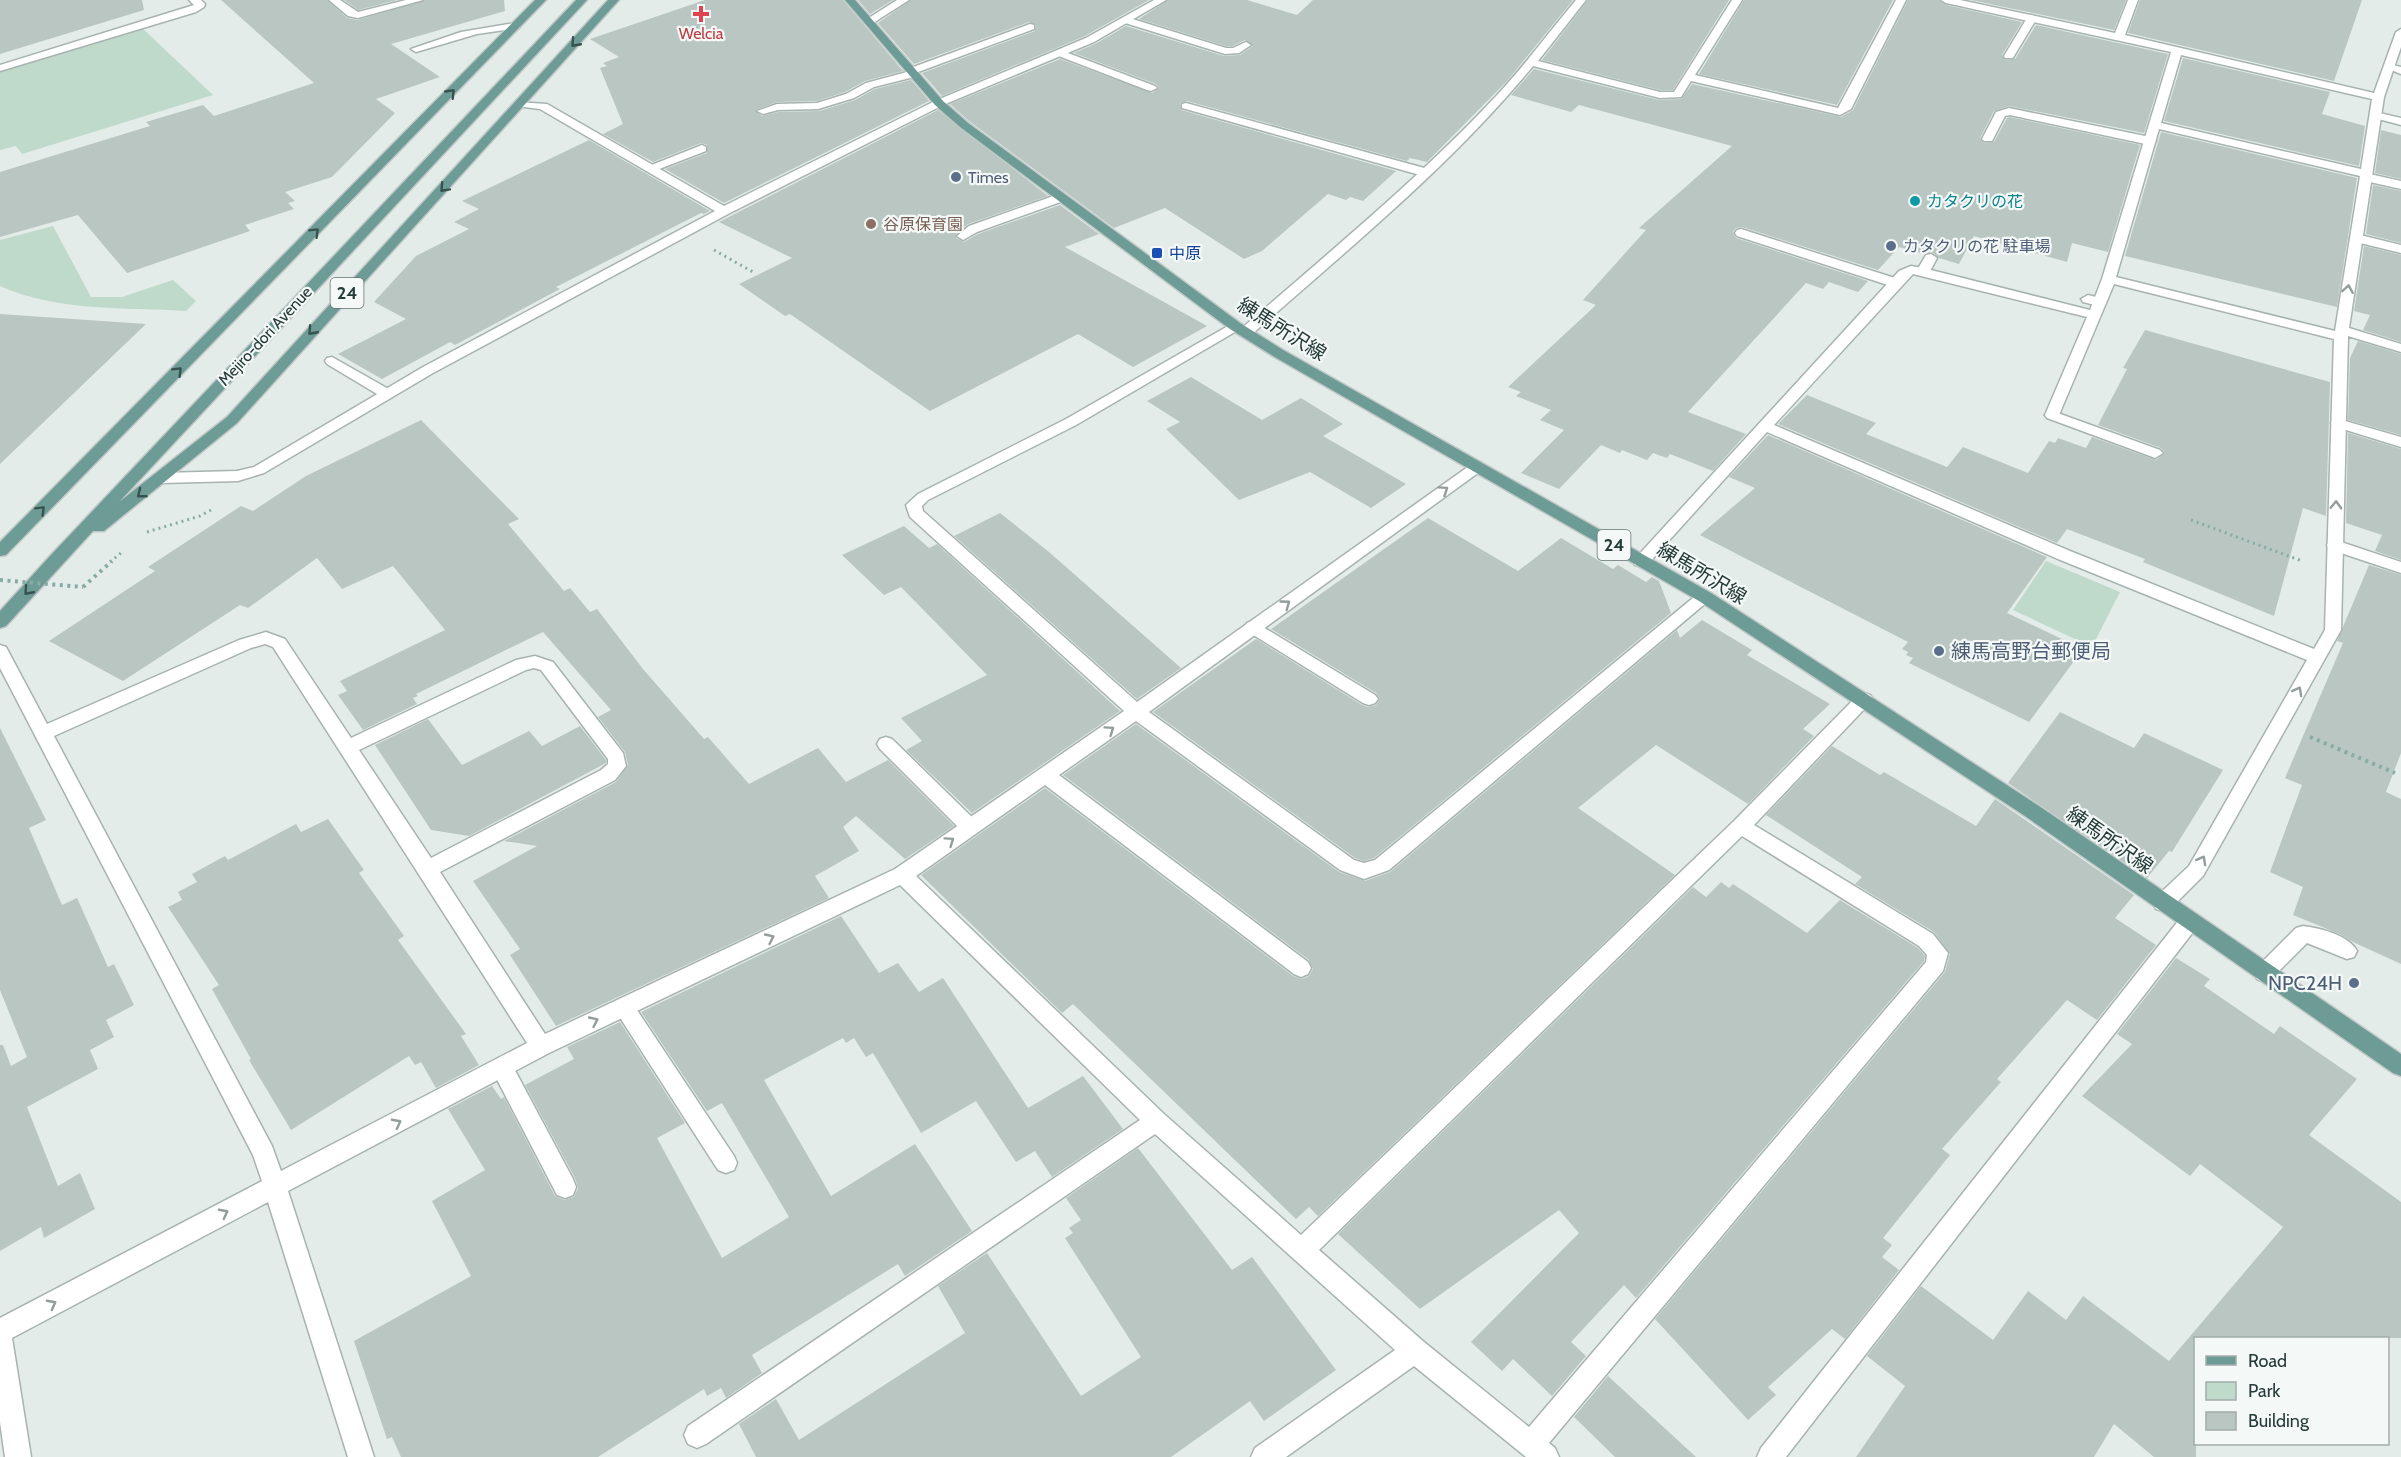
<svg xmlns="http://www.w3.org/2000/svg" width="2401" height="1457" font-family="Cabin,'Noto Sans JP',sans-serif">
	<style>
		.green { fill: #bfdaca }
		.building { fill: #b9c6c2 }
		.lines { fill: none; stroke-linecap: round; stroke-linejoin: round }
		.lane-casing { stroke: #a7b3b0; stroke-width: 3 }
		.street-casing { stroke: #a7b3b0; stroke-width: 3 }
		.primary-casing { stroke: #c2c8c7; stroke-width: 3 }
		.path-far1 { stroke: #88aca5; stroke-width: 3; stroke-dasharray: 2 4; stroke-linecap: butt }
		.path { stroke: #88aca5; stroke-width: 4; stroke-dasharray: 3 4.5; stroke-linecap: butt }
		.lane { fill: #fff; fill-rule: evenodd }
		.street { fill: #fff; fill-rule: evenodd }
		.primary { fill: #6d9c96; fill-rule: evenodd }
		.path-bridge { stroke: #88aca5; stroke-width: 4; stroke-dasharray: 3 4.5; stroke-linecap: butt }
		.oneway { stroke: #375350 }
		.oneway2 { stroke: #929d9c }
		.health-dot { fill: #e0444e; stroke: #f4f8f7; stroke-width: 2 }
		.service-dot { fill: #5c6f8a; stroke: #f4f8f7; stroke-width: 2 }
		.culture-dot { fill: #0f9aa8; stroke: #f4f8f7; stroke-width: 2 }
		.education-dot { fill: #8d6e63; stroke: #f4f8f7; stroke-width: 2 }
		.transit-dot { fill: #1a4fb4; stroke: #f4f8f7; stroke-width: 2 }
		.labels { text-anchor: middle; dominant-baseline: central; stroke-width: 4.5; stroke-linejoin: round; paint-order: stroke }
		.far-health-label { font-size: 16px; fill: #be3a42; stroke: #f4f8f7 }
		.far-service-label { font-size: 16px; fill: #4e5e75; stroke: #f4f8f7; text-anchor: start }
		.far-culture-label { font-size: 16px; fill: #0d838f; stroke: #f4f8f7; text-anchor: start }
		.far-education-label { font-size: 16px; fill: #785e54; stroke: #f4f8f7; text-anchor: start }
		.far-transit-label { font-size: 16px; fill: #164399; stroke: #f4f8f7; text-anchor: start }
		.far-street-label { font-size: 16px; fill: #253b38; stroke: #f4f8f7 }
		.shield { fill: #f4f8f7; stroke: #637471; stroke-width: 1.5 }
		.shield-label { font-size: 18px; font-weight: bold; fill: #253b38 }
		.street-label { font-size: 20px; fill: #253b38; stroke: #f4f8f7 }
		.service-label { font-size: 20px; fill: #4e5e75; stroke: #f4f8f7; text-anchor: start }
	</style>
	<rect width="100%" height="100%" fill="#e4ece9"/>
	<path class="green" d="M140 26 213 95 22 154 16 146 0 150V70Z
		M53 226 91 297H122L173 280 196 301 186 311C123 307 58 312 0 286V240Z
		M2046 561 2120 592 2092 647 2013 610Z"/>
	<path class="building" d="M0 0H142L144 10 0 54Z
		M221 0H327L347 18 358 20 425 0H504L505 11 391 44 440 77 376 99 395 113 332 177 285 192 295 201 288 203 294 209 245 225 250 231 127 273 78 215 0 237V172L150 126 146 122 203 105 214 116 314 83Z
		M344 0H397L358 10Z
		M705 0H843L903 71 865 81 845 92 817 101 777 102 755 110 762 116 778 112 819 111 855 100 875 89 911 80 929 101 724 203 665 169 707 153V145L701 143 653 162 603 134 623 124 600 68 607 66 603 63 619 57 590 39Z
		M858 0H893L870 14Z
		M911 0H1149L1085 36 942 96 922 73 1035 31 1036 25 1029 22 914 64 878 23Z
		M1168 0H1247L1297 15 1313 0H1573L1507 81 1427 162 1410 158 1407 161 1187 101 1180 103 1181 110 1396 171 1363 201 1350 197 1346 200 1328 194 1262 251 1244 259 1165 208 1114 228 969 121 950 104 1060 59 1152 93 1159 88 1156 84 1074 53 1095 44 1126 26 1224 56 1240 55 1253 46 1245 40 1233 46H1226L1139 19Z
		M1588 0H1729L1673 90H1660L1542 60Z
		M1744 0H1893L1837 105 1699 74Z
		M1908 0H1939L1946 5 2022 22 2002 55 2005 60 2015 59 2036 25 2168 54 2144 133 2009 106 1994 111 1980 138 1984 143 1994 142 2007 118 2010 117 2140 145 2108 252 2072 243 2067 262 1974 236 1959 264 1939 258 1932 252 1924 254 1899 247 1878 270 1742 227 1736 228 1733 232 1736 238 1868 281 1858 292 1829 282 1823 289 1806 283 1688 412 1746 434 1713 471 1670 454 1667 458 1653 453 1647 460 1622 450 1620 453 1601 445 1559 489 1521 473 1564 430 1540 420 1551 410 1516 396 1521 392 1508 387 1596 305 1583 300 1646 230 1639 228 1732 146 1579 105 1571 112 1511 95 1534 69 1659 100 1681 99 1692 84 1841 117 1853 110Z
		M1971 0H2126L2114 30Z
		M2140 0H2362L2334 81 2128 33Z
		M2183 58 2330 92 2322 114 2365 126 2359 166 2164 121Z
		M938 110 1048 196 968 224 956 234V238L964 242 978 234 1060 205 1099 234 1065 247 1207 326 1133 367 1078 334 930 411 790 314 785 316 739 284 792 258 719 222Z
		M2381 130 2401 135V179L2375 173Z
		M2161 132 2357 178 2337 307 2125 256Z
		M589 140 710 211 704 214 701 213 556 287 560 289 455 345 450 342 382 379 338 354 406 319 374 302 416 256 469 229 454 222 479 209 462 201Z
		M2373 185 2401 191V243L2366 234Z
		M2364 246 2401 255V342L2363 330 2370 315 2354 311Z
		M0 314 146 324 0 464Z
		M2145 330 2330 382 2326 516 2303 508 2274 616 2143 562 2145 559 2067 529 2057 543 1778 424 1807 395 1876 423 1866 434 1947 467 1963 447 2028 473 2049 441 2055 443 2058 438 2086 448 2092 437 2156 460 2165 453 2161 448 2098 425 2127 369 2123 368Z
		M2358 341 2401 354V435L2348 420 2350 358Z
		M1191 377 1262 420 1301 398 1343 424 1323 436 1406 484 1371 508 1310 472 1239 500 1166 429 1180 422 1147 401Z
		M421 420 519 519 508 524 564 591 570 588 590 612 597 609 643 669 704 739 708 737 749 784 818 748 846 782 888 760 954 826 905 859 856 816 843 827 859 851 815 876 829 898 556 1026 510 955 520 949 473 881 537 846 504 841 616 782 628 765 625 752 598 717 611 710 543 632 416 694 418 696 413 698 417 704 363 730 338 695 347 691 340 681 445 630 393 566 342 589 317 558 248 608 240 605 123 681 49 641 155 571 148 567 241 506 253 511 306 476Z
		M2348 433 2401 449V560L2375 551 2382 535 2346 523Z
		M1768 435 2047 557 2007 613 2083 649 2029 722 1909 663 1913 658 1906 655 1908 652 1902 649 1908 642 1700 535 1755 488 1729 477Z
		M1000 513 1049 552 1181 668 1137 699 954 536Z
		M1428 518 1518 571 1561 538 1613 569 1618 565 1646 582 1652 577 1659 581 1671 613 1374 858 1364 861 1355 858 1153 712 1256 639 1362 705 1368 707 1376 705 1380 699 1376 693 1271 629Z
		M904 526 929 548 937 544 1120 711 972 813 906 750 922 741 901 718 987 675 901 587 884 595 842 555Z
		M2369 565 2401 575V753L2386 792 2401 799V964L2353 942 2342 935 2293 915 2303 887 2270 872 2302 785 2285 778 2343 643 2337 641Z
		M1702 620 1752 650 1747 655 1830 704 1803 729 1814 736 1748 804 1656 745 1578 808 1675 875 1318 1216 1309 1207 1296 1219 1073 1004 1062 1013 921 875 1045 788 1293 976 1302 979 1309 976 1313 969 1309 960 1063 775 1136 724 1339 872 1365 881 1390 872 1677 630 1680 638Z
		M2060 712 2134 748 2144 733 2223 770 2172 852 2169 851 2147 878 2008 783Z
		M428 719 462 765 529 731 542 746 580 726 606 760V763L469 836 431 830 375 745Z
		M0 728 46 820 29 828 62 905 77 898 108 967 114 964 134 1005 106 1020 114 1037 90 1050 98 1069 27 1107 58 1186 80 1173 95 1209 44 1238 41 1227 0 1251V1045H3L11 1066 27 1057 0 990Z
		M1832 746 1880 775 1884 772 1976 826 1995 799 2134 895 2115 918 2156 945 2097 1020 2067 1000 1997 1079 2001 1082 1942 1149 1950 1155 1883 1238 1892 1245 1882 1257 1899 1270 1845 1339 1832 1329 1768 1387 1776 1395 1748 1420 1655 1319 1945 972 1950 954 1934 932 1855 884 1862 877 1766 815Z
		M328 819 364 870 359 873 404 936 398 940 466 1034 461 1036 479 1065 436 1088 421 1062 415 1065 409 1056 291 1130 249 1060 251 1059 212 989 219 985 168 907 182 900 178 892 197 882 192 874 225 856 228 860 296 824 301 832Z
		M1721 882 1729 888 1733 884 1807 933 1840 900 1918 948 1925 956 1924 961 1636 1298 1624 1285 1571 1342 1586 1356 1552 1396 1513 1359 1502 1371 1471 1342 1579 1233 1559 1210 1420 1309 1338 1234 1693 887 1706 897Z
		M841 916 879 973 898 963 919 992 943 978 1028 1108 1083 1076 1123 1129 1052 1177 1035 1151 1016 1162 976 1101 921 1133 873 1053 866 1057 854 1038 846 1043 843 1038 764 1080 831 1196 915 1144 972 1231 905 1276 898 1264 752 1355 762 1373 726 1398 721 1388 707 1396 704 1389 598 1457H401L392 1437 387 1439 354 1341 471 1276 432 1201 485 1170 448 1109 492 1086 501 1099 504 1097 555 1196 564 1200 574 1197 578 1188 575 1178 525 1085 574 1059 567 1047 620 1022 685 1123 657 1138 722 1258 789 1217 722 1103 707 1111 641 1012Z
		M2176 958 2210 979 2204 986 2274 1034 2280 1026 2357 1079 2309 1135 2401 1202V1338H2196V1457H2154L2114 1424 2094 1457H1856L1905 1386 1867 1356 1921 1286 1993 1340 2028 1291 2066 1320 2083 1296 2169 1361 2283 1227 2200 1164 2190 1176 2082 1096 2132 1044 2117 1034Z
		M1138 1148 1232 1270 1252 1257 1336 1370 1264 1421 1250 1401 1171 1457H756L739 1424 776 1399 799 1440 965 1333 938 1286 987 1253 1081 1396 1141 1357 1065 1238 1073 1233 1069 1228 1081 1220 1066 1198Z
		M1608 1376 1696 1457H1615L1574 1417Z"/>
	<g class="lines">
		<g class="lane-casing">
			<path id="lane" d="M2032 15 2037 18 2014 56 2013 58H2005L2004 56 2027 18Z
				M1126 17 1226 48H1233L1246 42 1251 45 1239 53 1225 54 1122 22V18Z
				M515 23 520 26 519 28 477 34 416 52 411 49 461 32Z
				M1030 24 1034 25V29L918 72V76L874 87 854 98 818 109 778 110 763 114 757 111 777 104 817 103 846 94 866 83 907 72 908 69Z
				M1060 50 1155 86 1157 88 1151 91 1147 90 1056 55 1055 53Z
				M2389 64 2401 67V74L2384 67Z
				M1186 103 1428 169 1430 172 1428 175H1420L1182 108V104Z
				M2009 108 2150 137 2156 141 2150 145 2010 115 2005 116 1992 141H1984L1982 139 1996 112Z
				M2375 112 2401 118V125L2371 117V113Z
				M702 145 706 147V151L654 171H646L644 168Z
				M2365 173 2401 181V189L2361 180V174Z
				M1062 193 1068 197 1066 200 977 232 963 240 957 236 969 226Z
				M1741 229 1901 280 1903 283 1901 286H1891L1737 236 1735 233 1737 230Z
				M2356 234 2401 245V253L2352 241 2350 238 2352 235Z
				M1931 254 1937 258 1928 275H1918L1916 272 1926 255Z
				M2088 295 2104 299 2106 302 2099 306 2083 302 2081 299Z
				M332 357 392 391 394 394 392 397H382L327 364 325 361 327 358Z
				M2052 411 2160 450 2163 453 2155 458 2150 456 2047 418 2045 415Z
				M2338 419 2401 437V447L2333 426 2331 423Z
				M2335 540 2401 562V573L2329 549 2327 545 2329 541Z
				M1253 621 1375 695 1378 699 1375 703 1369 705 1363 703 1247 631 1245 627 1247 623Z
				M886 737 892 739 977 822 980 827 977 832 970 834 963 832 880 749 877 744 880 739Z
				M2190 913 2197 915 2200 921 2197 927 1786 1457H1757L1761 1448 2183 915Z
				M2303 926C2319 928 2349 935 2357 951L2354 957 2347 959 2307 943 2271 979 2264 982 2257 979 2254 973 2257 967 2296 928Z
				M624 998 631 1001 734 1156 737 1163 734 1170 726 1173 718 1170 617 1013 614 1007 617 1001Z
				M502 1058 510 1061 573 1179 576 1187 573 1195 565 1198 557 1195 491 1068 494 1061Z"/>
		</g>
		<g class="street-casing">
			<path id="street" d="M189 0H201L205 4 204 7 196 12 0 71V65L194 5Z
				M329 0H340L358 12 406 0H423L358 18 348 16Z
				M897 0H909L873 23 864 21Z
				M1154 0H1166L1094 42 943 105 728 214 433 373 264 473 238 481 162 483 154 478 162 473 237 471 254 467 423 367 715 211 540 109 516 106V102L547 104 724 206 935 101 1086 38Z
				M1576 0H1586L1538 61 1660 92H1674L1732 0H1742L1695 75 1838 108 1896 0H1906L1851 109 1840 115 1691 81 1681 97 1660 98 1533 66C1451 166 1348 249 1251 335H1241L1239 332 1241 329C1328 253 1419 179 1498 94 1526 64 1549 32 1576 0Z
				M1941 0H1960L2115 33 2128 0H2138L2125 35 2374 93 2396 32 2401 29V47L2384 97 2349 328 2401 344V352L2348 336 2341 630 2203 876 2170 909 2163 911 2156 909 2153 903 2156 897 2189 866 2307 660 2058 559 1767 432 1647 565H1635L1633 561 1899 271 1911 266 1923 268 2090 310 2102 279 2171 52 1946 3ZM2181 55 2372 99 2361 169 2161 123ZM2159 129 2360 176 2335 331 2116 277ZM1913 274 2087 317 2045 415 2052 419 2059 415 2114 284 2334 339 2325 630 2314 649 2070 551 1774 425Z
				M1235 322 1242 326 1240 329 1076 425 928 500 922 506 923 511 1137 702 1472 464H1482L1485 467 1482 470 1149 712 1354 860 1364 863 1375 860 1699 593H1711L1713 597 1389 870 1364 879 1340 870 1136 721 1059 775 1308 962 1311 968 1308 974 1301 977 1294 974 1045 785 916 876 1164 1114 1301 1235 1734 821 1858 695 1864 693 1870 695 1873 699 1870 703 1754 825 1933 934 1948 953 1943 971 1549 1443 1555 1448 1559 1457H1526L1414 1366 1286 1457H1251L1255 1448 1395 1350 1155 1134 706 1444 697 1448 688 1444 684 1435 688 1426 1140 1120 900 885 549 1053 288 1191 374 1457H348L268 1202 12 1338 31 1457H5L0 1422V1318L262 1181 253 1155 0 668V645L6 647 47 724 239 640 266 632 285 639 351 738 516 660 535 656 553 662 623 753 626 766 615 780 440 872 545 1034 895 869 1124 711 910 517 906 505 918 494 1066 419ZM265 644 273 647 527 1043 281 1171 272 1146 54 736 251 648ZM534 668 541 670 608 759V764L601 770 431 858 359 750 526 670ZM1742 836 1919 946 1927 955 1926 962 1529 1427 1424 1342 1319 1250Z"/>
		</g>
		<g class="primary-casing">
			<path id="primary" d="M535 0H546L6 555 0 556V542Z
				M576 0H587L119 502 227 417 608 0H619L237 423 104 531H93L6 626 0 628V611L50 556Z
				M845 0H855L943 101 968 123 1240 323 1283 350 1711 593 2039 806 2401 1054V1076L2393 1073 2025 816 1699 601 1273 356 1230 329 960 127 935 105Z"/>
		</g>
		<path class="path-far1" d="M714 250 753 272
			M2191 520 2302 561
			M147 532 200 516 211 510
			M110 562 121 553"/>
		<path class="path" d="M83 587 112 561
			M2310 737 2395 773"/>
		<use href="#lane" class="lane"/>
		<use href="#street" class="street"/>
		<use href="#primary" class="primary"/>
		<path class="path-bridge" d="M0 580 83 587"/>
	</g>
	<defs><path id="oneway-chevron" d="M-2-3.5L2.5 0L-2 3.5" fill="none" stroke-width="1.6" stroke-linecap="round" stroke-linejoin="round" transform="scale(1.5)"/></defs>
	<g class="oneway">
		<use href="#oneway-chevron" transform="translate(575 43) rotate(132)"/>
		<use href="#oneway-chevron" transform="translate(451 93) rotate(-46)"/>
		<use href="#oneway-chevron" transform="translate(444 188) rotate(133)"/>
		<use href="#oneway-chevron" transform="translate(315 232) rotate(-45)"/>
		<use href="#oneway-chevron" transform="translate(312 331) rotate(132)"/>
		<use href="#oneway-chevron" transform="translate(178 371) rotate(-45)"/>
		<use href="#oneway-chevron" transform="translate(141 494) rotate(142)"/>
		<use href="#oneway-chevron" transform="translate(41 510) rotate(-45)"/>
		<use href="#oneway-chevron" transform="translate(28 591) rotate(132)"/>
	</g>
	<g class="oneway2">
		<use href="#oneway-chevron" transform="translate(2348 289) rotate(-81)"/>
		<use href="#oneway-chevron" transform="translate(1444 490) rotate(-34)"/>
		<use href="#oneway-chevron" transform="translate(2336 505) rotate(-88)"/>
		<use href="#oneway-chevron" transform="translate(1286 604) rotate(-36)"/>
		<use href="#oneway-chevron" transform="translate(2298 691) rotate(-61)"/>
		<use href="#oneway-chevron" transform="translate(1110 730) rotate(-35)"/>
		<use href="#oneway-chevron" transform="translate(950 841) rotate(-35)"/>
		<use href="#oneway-chevron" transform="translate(2202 860) rotate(-61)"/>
		<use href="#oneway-chevron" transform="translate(770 938) rotate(-25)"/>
		<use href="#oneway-chevron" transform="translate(594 1021) rotate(-25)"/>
		<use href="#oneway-chevron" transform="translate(397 1123) rotate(-28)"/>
		<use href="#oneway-chevron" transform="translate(224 1213) rotate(-28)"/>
		<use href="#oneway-chevron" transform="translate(52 1304) rotate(-28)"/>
	</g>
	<path class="health-dot" d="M698 5h6v6h6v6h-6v6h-6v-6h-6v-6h6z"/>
	<g class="service-dot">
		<circle cx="956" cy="177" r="6"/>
		<circle cx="1891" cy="246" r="6"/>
		<circle cx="1939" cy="651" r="6"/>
		<circle cx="2354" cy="983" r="6"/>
	</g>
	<circle class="culture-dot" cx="1915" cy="201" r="6"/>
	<circle class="education-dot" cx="871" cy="224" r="6"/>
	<rect class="transit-dot" x="1151" y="247" width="12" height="12" rx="3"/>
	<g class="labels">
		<g class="far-health-label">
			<text x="701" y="33">Welcia</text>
		</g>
		<g class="far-service-label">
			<text x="968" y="177">Times</text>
			<text x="1903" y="246">カタクリの花 駐車場</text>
		</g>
		<g class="far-culture-label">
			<text x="1927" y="201">カタクリの花</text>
		</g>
		<g class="far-education-label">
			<text x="883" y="224">谷原保育園</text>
		</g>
		<g class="far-transit-label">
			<text x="1169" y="253">中原</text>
		</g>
		<g class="far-street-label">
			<text transform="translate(265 336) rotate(-47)">Mejiro-dori Avenue</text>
		</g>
		<g class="shield">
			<rect x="330.5" y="278" width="33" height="30" rx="4.5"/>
			<rect x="1597.5" y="530" width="33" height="30" rx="4.5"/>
		</g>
		<g class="shield-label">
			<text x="347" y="293">24</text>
			<text x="1614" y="545">24</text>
		</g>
		<g class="street-label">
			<text transform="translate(1282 329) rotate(32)">練馬所沢線</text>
			<text transform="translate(1702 573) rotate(31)">練馬所沢線</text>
			<text transform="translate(2110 840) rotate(35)">練馬所沢線</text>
		</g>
		<g class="service-label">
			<text x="1951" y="651">練馬高野台郵便局</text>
			<text x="2342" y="983" text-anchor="end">NPC24H</text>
		</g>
	</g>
	<rect x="2194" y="1337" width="195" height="108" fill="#f4f8f7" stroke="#a1acab" stroke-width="1.5"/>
	<rect x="2206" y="1356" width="30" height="9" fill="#6d9c96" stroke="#a1acab" stroke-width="1.5"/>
	<text x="2248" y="1367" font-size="18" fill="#253b38">Road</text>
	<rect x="2206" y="1382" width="30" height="18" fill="#bfdaca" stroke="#a1acab" stroke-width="1.5"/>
	<text x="2248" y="1397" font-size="18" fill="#253b38">Park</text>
	<rect x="2206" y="1412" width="30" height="18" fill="#b9c6c2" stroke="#a1acab" stroke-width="1.5"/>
	<text x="2248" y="1427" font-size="18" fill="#253b38">Building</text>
</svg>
